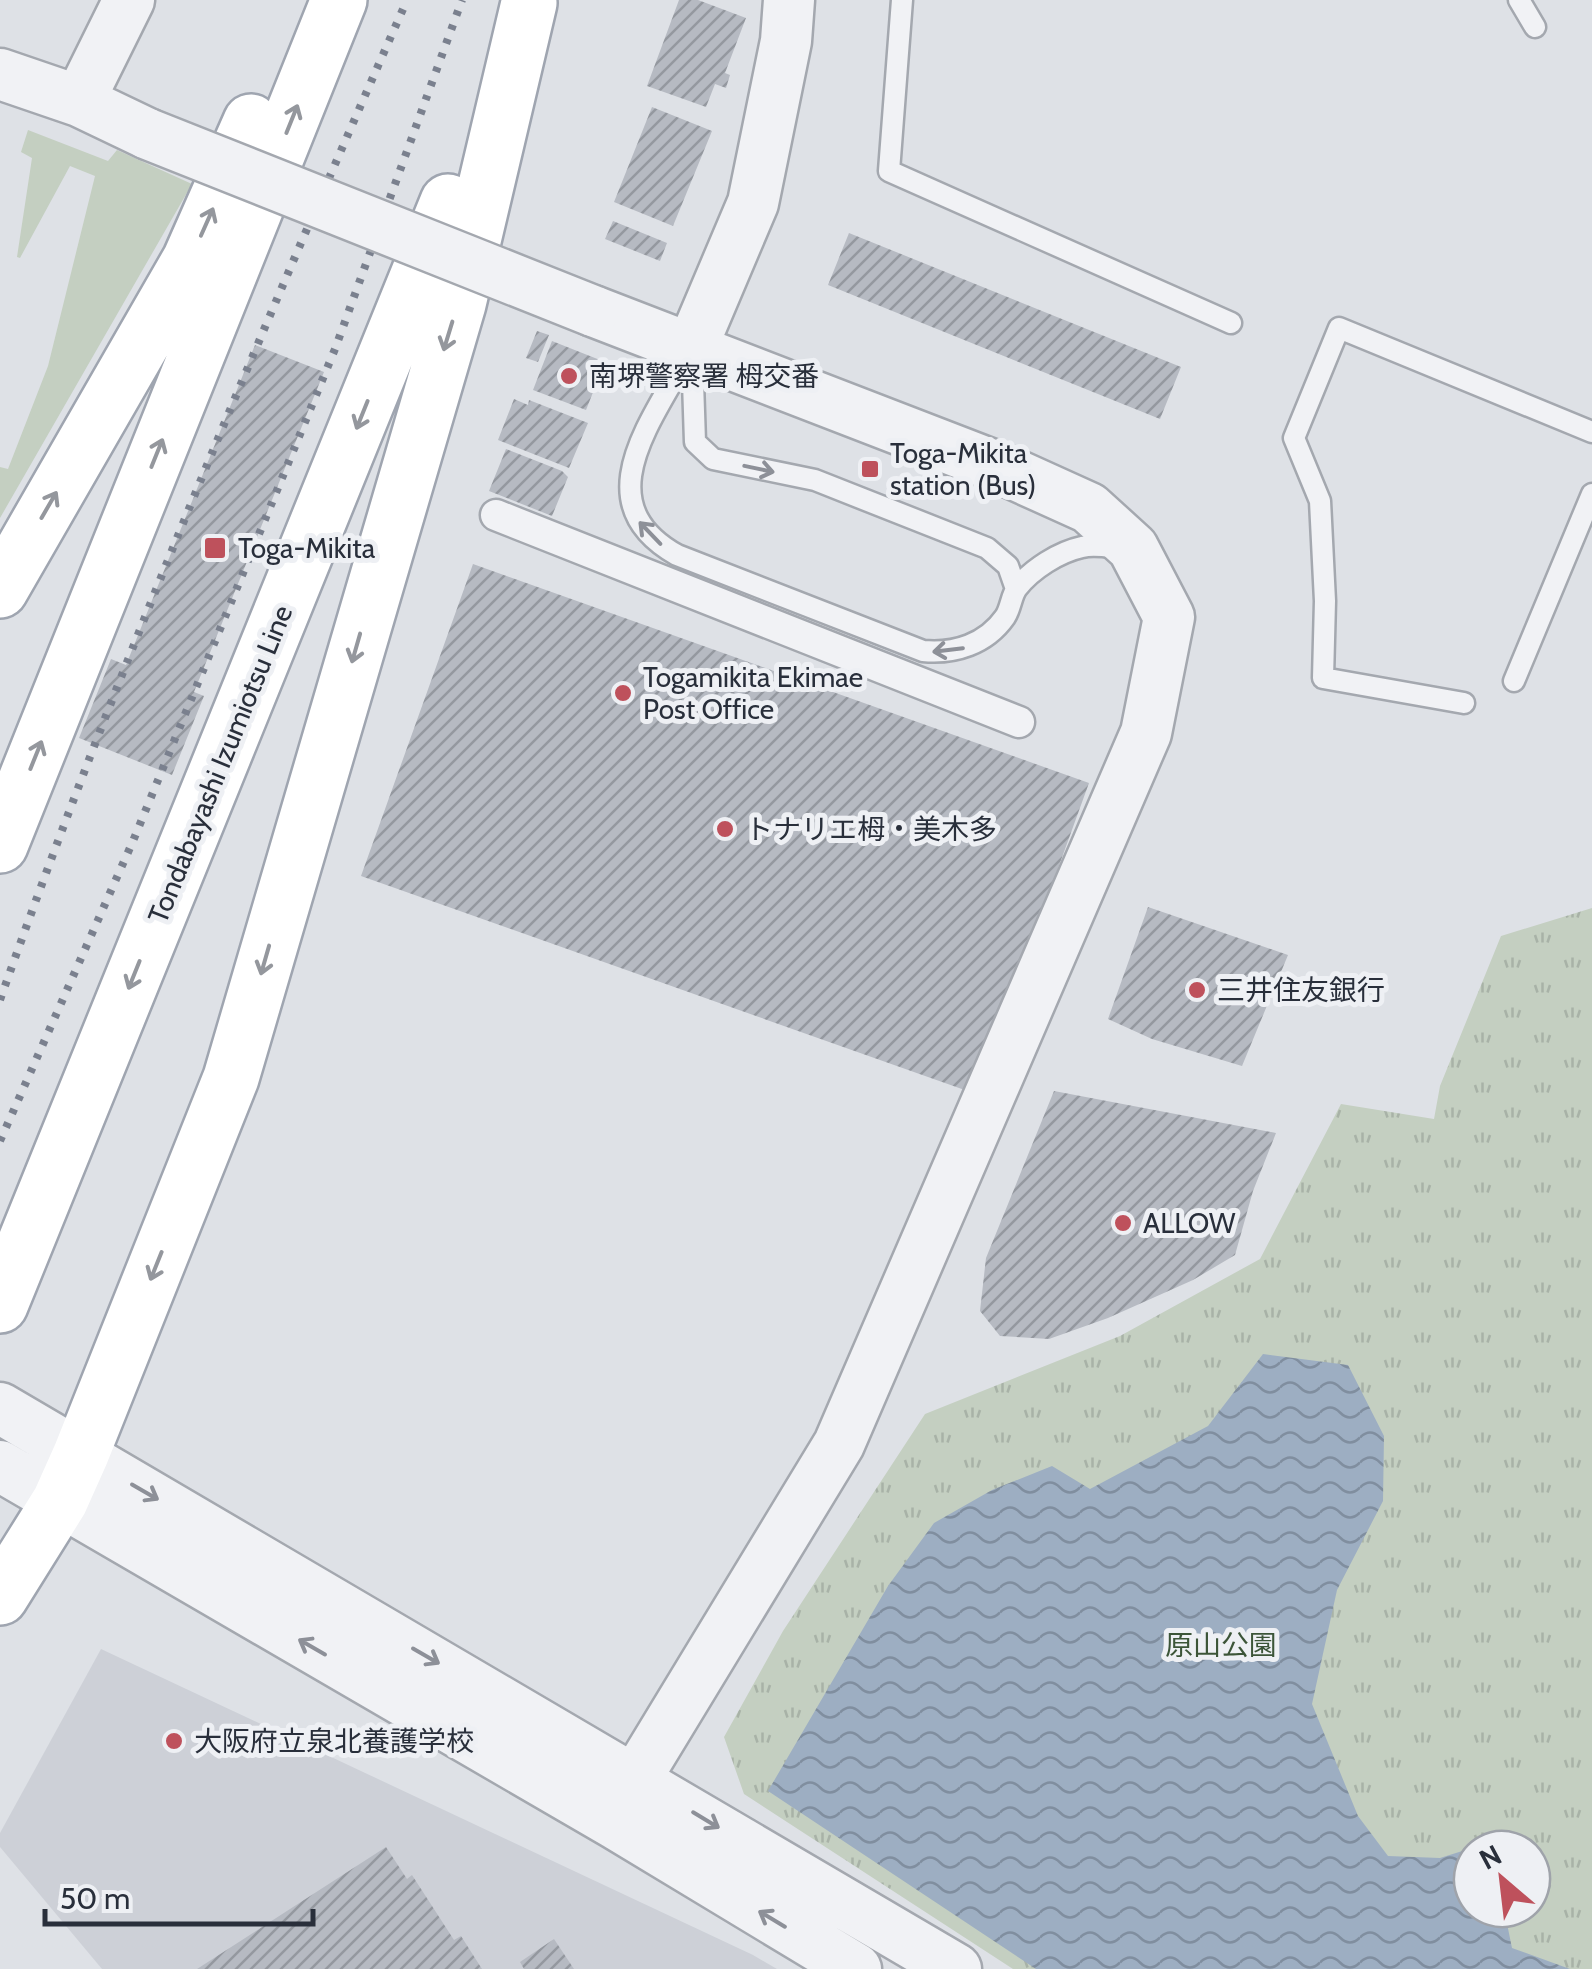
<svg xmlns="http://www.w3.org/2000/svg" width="1592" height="1969" font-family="Cabin,'Noto Sans JP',sans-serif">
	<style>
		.built { fill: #cdd0d7 }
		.grass { fill: #c4cfc1 }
		.park { fill: url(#park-tufts); fill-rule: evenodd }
		.water { fill: url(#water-waves) }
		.building { fill: url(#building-hatch) }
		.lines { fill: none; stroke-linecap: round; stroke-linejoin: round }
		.service-casing { stroke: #a4a8af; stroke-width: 25 }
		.pedestrian-casing { stroke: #a4a8af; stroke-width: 35 }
		.tertiary-casing { stroke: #a4a8af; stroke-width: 55 }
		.primary-casing { stroke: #9fa5b0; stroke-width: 60 }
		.service { stroke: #f1f2f5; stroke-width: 20 }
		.pedestrian { stroke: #f1f2f5; stroke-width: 30 }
		.tertiary { stroke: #f1f2f5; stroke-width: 50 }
		.primary { stroke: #fff; stroke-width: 55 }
		.rail { stroke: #7a808e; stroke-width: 8; stroke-dasharray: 5 10; stroke-linecap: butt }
		.tertiary-bridge-casing { stroke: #a4a8af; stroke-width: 55; stroke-linecap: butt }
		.tertiary-bridge { stroke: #f1f2f5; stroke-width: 50 }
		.oneway { stroke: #94979d }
		.oneway2 { stroke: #8d9098 }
		.poi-dot { fill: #be515c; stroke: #eef0f4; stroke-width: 4 }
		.labels { text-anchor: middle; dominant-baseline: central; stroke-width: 10; stroke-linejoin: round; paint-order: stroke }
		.poi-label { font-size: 28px; fill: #292f3b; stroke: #eef0f4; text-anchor: start }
		.street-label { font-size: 28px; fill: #292f3b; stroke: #eef0f4 }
		.park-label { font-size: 28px; fill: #3c5538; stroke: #eef0f4 }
	</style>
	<defs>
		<pattern id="park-tufts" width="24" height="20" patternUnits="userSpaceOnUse" patternTransform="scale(2.5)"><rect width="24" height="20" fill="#c4cfc1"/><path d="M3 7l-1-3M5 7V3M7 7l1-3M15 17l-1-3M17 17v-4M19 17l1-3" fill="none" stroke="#a8b2a7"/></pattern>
		<pattern id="water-waves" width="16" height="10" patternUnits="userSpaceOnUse" patternTransform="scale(2.5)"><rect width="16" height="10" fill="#9daec2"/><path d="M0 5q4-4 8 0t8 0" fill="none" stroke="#808e9f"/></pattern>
		<pattern id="building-hatch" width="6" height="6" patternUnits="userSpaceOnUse" patternTransform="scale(2.5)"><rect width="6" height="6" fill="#b6bac2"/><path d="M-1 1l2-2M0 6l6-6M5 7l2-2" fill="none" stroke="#94989f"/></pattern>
	</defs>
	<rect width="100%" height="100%" fill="#dee1e6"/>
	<path class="built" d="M101 1649 753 1955 777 1969H102L0 1847V1833Z"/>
	<path class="grass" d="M28 130 108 161 117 150 192 184 0 518V467L8 469 48 366 95 176 70 166 20 258 17 257 32 158 21 152Z"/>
	<path class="park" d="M1592 908V1969H1013L744 1794 724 1737 783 1631 925 1414 1120 1336 1260 1259 1341 1104 1434 1119 1440 1086 1501 936ZM1472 1849H1532V1909H1472Z"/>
	<path class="water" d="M1263 1354 1348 1365 1384 1436 1383 1501 1337 1590 1312 1704 1358 1816 1388 1856 1440 1858 1491 1842 1497 1849H1472V1909H1504L1512 1948 1570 1969H1036L768 1791 888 1586 934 1523 992 1490 1052 1466 1090 1489 1208 1426Z"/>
	<path class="building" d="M679 0H698L746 18 725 73 730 75 726 88 715 84 706 107 647 86Z
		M652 107 712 131 673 226 614 202Z
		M613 221 667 243 660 261 605 239Z
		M849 233 1181 367 1160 419 828 285Z
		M537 331 549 335 538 362 526 358Z
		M552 341 605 362 586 410 533 390Z
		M255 345 324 372 194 692 204 696 172 775 79 738 111 659 126 665Z
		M514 399 528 405 529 400 588 423 569 468 498 440Z
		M506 449 562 471 568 477 552 516 489 491Z
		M473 564 1089 783 976 1094 361 876Z
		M1148 907 1288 955 1242 1066 1152 1039 1108 1019Z
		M1054 1091 1276 1133 1253 1191 1235 1255 1193 1280 1108 1318 1049 1339 1000 1336 980 1311 986 1258Z
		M386 1847 407 1879 412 1875 454 1940 461 1936 482 1969H197Z
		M554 1939 574 1969H524L520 1962Z"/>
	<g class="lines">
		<g class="service-casing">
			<path id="service" d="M902 0 889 171 1231 323
				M1519 0 1535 27
				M690 350C654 419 583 502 677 555L923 651C955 654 986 644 1005 617 1011 608 1011 596 1017 588 1032 569 1059 552 1082 547 1094 544 1109 547 1121 548
				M692 351 695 442 713 459 815 480 987 548 1008 566 1016 589
				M1514 681 1592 494
				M1464 703 1323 678 1325 601 1320 501 1294 438 1339 328 1592 432"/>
		</g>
		<g class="pedestrian-casing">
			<path id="pedestrian" d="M496 515 1019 722"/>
		</g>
		<g class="tertiary-casing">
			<path id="tertiary" d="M0 74 79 101 148 134
				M79 101 129 0
				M593 311 1005 470 1089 508 1133 548 1169 617 1146 733 839 1444 636 1778 614 1823
				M692 347 753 203 786 41 789 0
				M0 1408 956 1969
				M0 1466 614 1823 856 1969"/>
		</g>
		<g class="primary-casing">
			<path id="primary" d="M0 590 190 260 251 122
				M0 845 339 0
				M0 1305 448 202
				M0 1597 60 1501 81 1454 231 1078 458 304 529 3"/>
		</g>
		<use href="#service" class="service"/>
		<use href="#pedestrian" class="pedestrian"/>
		<use href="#tertiary" class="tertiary"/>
		<use href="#primary" class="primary"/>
		<path class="rail" d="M0 1000C120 661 262 329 407 0
			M0 1141 133 841 335 349 462 0"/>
		<g class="tertiary-bridge-casing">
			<path id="tertiary-bridge" d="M148 134 593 311"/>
		</g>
		<use href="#tertiary-bridge" class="tertiary-bridge"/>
	</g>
	<defs><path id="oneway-shaft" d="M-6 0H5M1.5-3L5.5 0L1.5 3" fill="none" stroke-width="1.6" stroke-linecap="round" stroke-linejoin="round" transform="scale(2.5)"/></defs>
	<g class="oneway">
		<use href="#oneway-shaft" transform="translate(292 119) rotate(-68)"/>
		<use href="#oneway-shaft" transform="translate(207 222) rotate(-66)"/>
		<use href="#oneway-shaft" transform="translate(448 336) rotate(107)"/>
		<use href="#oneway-shaft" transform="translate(362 415) rotate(112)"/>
		<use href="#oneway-shaft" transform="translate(157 453) rotate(-68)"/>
		<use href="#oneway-shaft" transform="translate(49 505) rotate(-60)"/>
		<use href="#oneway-shaft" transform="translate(356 648) rotate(106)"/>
		<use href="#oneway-shaft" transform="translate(36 755) rotate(-68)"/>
		<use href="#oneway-shaft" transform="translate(265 960) rotate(106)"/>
		<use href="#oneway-shaft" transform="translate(134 975) rotate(112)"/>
		<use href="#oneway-shaft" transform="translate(156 1266) rotate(112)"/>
	</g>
	<g class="oneway2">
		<use href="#oneway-shaft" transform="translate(759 469) rotate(12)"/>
		<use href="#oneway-shaft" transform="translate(650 533) rotate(-134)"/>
		<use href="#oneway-shaft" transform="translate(948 650) rotate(173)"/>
		<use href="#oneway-shaft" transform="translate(145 1492) rotate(30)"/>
		<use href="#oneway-shaft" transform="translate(312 1647) rotate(-150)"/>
		<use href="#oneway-shaft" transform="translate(426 1656) rotate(30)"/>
		<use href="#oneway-shaft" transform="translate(706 1820) rotate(31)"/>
		<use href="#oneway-shaft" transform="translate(772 1919) rotate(-149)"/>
	</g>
	<g class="poi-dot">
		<circle cx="569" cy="376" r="10"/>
		<rect x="860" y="459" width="20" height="20" rx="5"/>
		<rect x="203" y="536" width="24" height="24" rx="5"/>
		<circle cx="623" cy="693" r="10"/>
		<circle cx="725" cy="829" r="10"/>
		<circle cx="1197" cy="990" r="10"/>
		<circle cx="1123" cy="1223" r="10"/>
		<circle cx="174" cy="1741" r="10"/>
	</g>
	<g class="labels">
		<g class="poi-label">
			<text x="589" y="376">南堺警察署 栂交番</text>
			<text x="890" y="453">Toga-Mikita<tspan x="890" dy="32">station (Bus)</tspan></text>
			<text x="238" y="548">Toga-Mikita</text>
			<text x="643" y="677">Togamikita Ekimae<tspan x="643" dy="32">Post Office</tspan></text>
			<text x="745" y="829">トナリエ栂・美木多</text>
			<text x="1217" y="990">三井住友銀行</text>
			<text x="1143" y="1223">ALLOW</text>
			<text x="194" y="1741">大阪府立泉北養護学校</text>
		</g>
		<g class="street-label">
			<text transform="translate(220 764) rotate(-68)">Tondabayashi Izumiotsu Line</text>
		</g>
		<g class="park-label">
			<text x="1221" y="1645">原山公園</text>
		</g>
	</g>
	<g transform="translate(1502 1879) rotate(332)"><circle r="48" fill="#eef0f4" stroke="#9fa3aa" stroke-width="2.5"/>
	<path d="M0-8L18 38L0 25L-18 38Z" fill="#be515c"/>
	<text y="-15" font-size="28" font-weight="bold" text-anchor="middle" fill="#292f3b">N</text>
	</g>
	<path d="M45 1909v15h268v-15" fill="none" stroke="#292f3b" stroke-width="5"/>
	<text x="60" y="1909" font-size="30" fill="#292f3b" stroke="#eef0f4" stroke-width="8" paint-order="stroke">50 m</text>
</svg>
